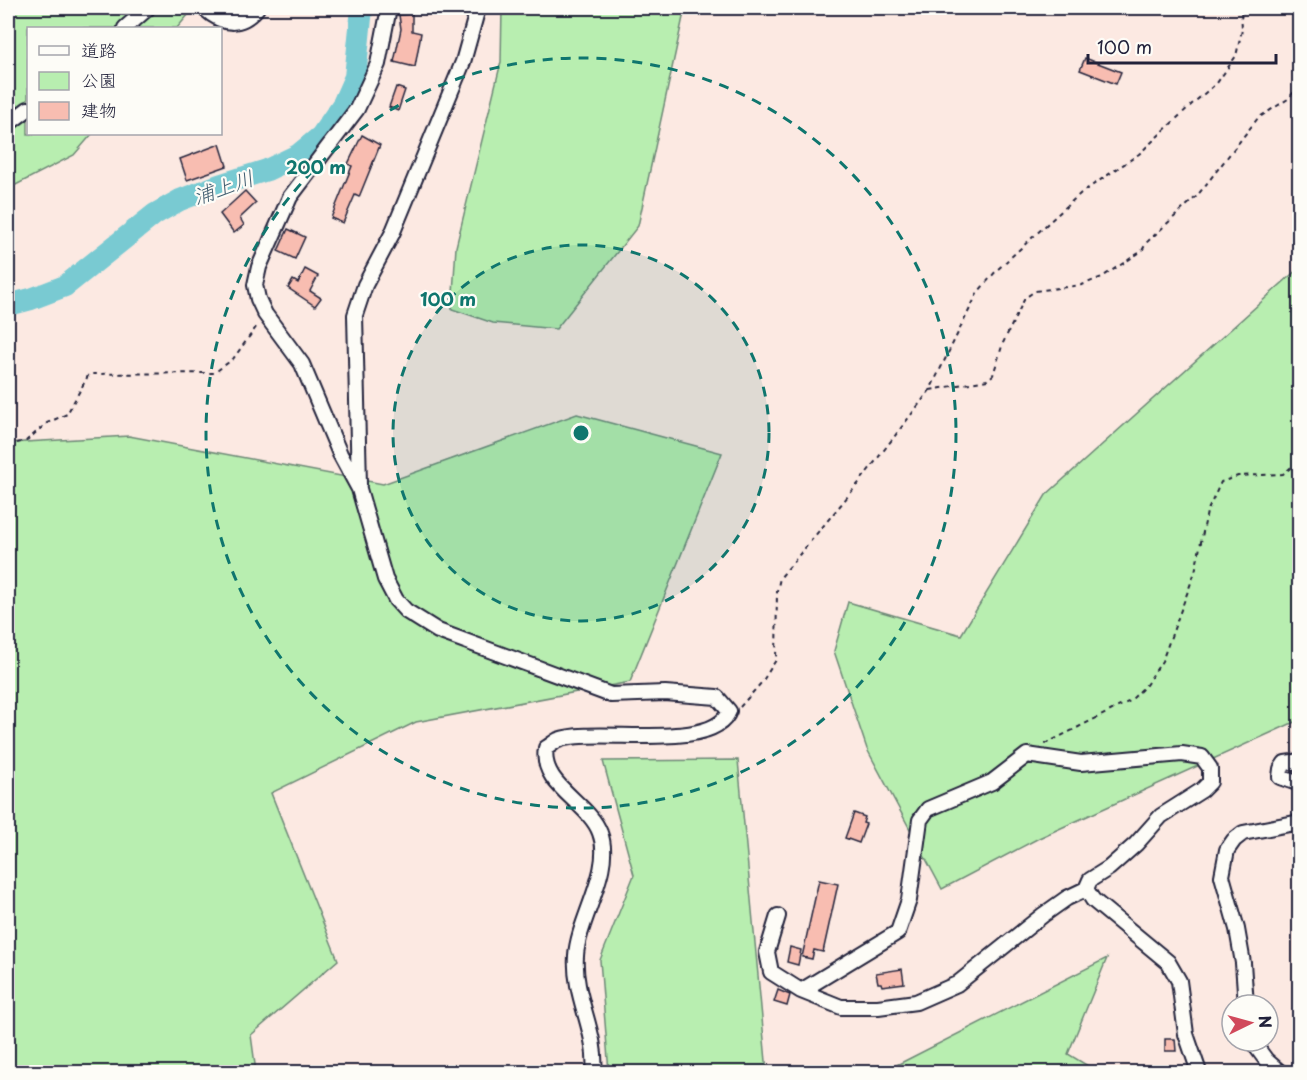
<svg xmlns="http://www.w3.org/2000/svg" width="1307" height="1080" font-family="'Playpen Sans','Klee One',sans-serif">
	<style>
		.green { fill: #b8eeb0; stroke: #6d8876; stroke-width: 1.5 }
		.lines { fill: none; stroke-linecap: round; stroke-linejoin: round }
		.river { stroke: #79cad2; stroke-width: 22 }
		.building { fill: #f8bdb1; stroke: #22223b; stroke-width: 1.5 }
		.minor-casing { stroke: #22223b; stroke-width: 18 }
		.path { stroke: #22223b; stroke-width: 2; stroke-dasharray: 4.5 4.5; stroke-linecap: butt }
		.minor { stroke: #fdfcf7; stroke-width: 14 }
		.ring { fill: none; stroke: #0f766e; stroke-width: 3; stroke-dasharray: 10 8 }
		.labels { text-anchor: middle; dominant-baseline: central; stroke-width: 4.5; stroke-linejoin: round; paint-order: stroke }
		.water-label { font-size: 21px; font-style: italic; fill: #405d70; stroke: #fdfcf7 }
		.centre { fill: #0f766e; stroke: #fdfcf7; stroke-width: 3 }
		.ring-label { font-size: 18px; text-anchor: middle; font-weight: bold; fill: #0f766e; stroke: #fdfcf7; stroke-width: 4.5; stroke-linejoin: round; paint-order: stroke }
	</style>
	<rect width="100%" height="100%" fill="#fce9e2"/>
	<filter id="ink" filterUnits="userSpaceOnUse"><feTurbulence type="fractalNoise" baseFrequency=".0167" numOctaves="2"/><feDisplacementMap in="SourceGraphic" scale="12" xChannelSelector="R" yChannelSelector="G"/><feConvolveMatrix kernelMatrix="1 2 1 2 8 2 1 2 1" color-interpolation-filters="sRGB"/></filter>
	<g filter="url(#ink)">
		<path class="green" d="M8 8H194L177 28H28V134H92L74 155 8 189Z
			M502 8H685L638 226 556 329 493 323 452 309 456 247 501 62Z
			M1299 268V720L1039 838 942 889 867 749 834 651 848 602 961 635 1046 495Z
			M577 414 722 453 630 682 416 722 271 793 338 960 251 1035 256 1072H8V443L129 436 383 484Z
			M738 760 767 1072H609L600 960 634 875 603 761Z
			M1107 958 1068 1054 1098 1072H883Z"/>
		<g class="lines">
			<path class="river" d="M8 305 31 299 65 286 155 214 180 200 219 185 267 170 298 155 321 136 343 104 355 77 362 8"/>
		</g>
		<path class="building" d="M412 14V31L421 33 415 67 394 62 401 29 399 15Z
			M1085 58 1121 72 1116 84 1080 70Z
			M396 87 405 90 398 111 389 107Z
			M362 135 380 145 359 197 355 195 343 223 331 218 352 166 348 164Z
			M220 144 227 166 187 180 180 159Z
			M245 191 256 203 240 218 244 225 234 233 220 214Z
			M288 229 305 237 295 259 278 251Z
			M305 269 318 276 310 291 321 298 315 306 288 288 293 280 298 283Z
			M854 813 865 817 863 823 866 824 859 843 845 838Z
			M819 880 838 884 823 952 814 950 812 959 802 957Z
			M790 947 801 950 798 965 787 962Z
			M902 969 904 983 882 986 881 983H878L876 973Z
			M778 990 790 995 787 1006 774 1002Z
			M1165 1039H1175L1176 1051H1165Z"/>
		<g class="lines">
			<g class="minor-casing">
				<path id="minor" d="M204 8C223 25 240 28 257 8
					M389 8 378 64 357 109 290 197 259 267 255 285 258 299 265 314 302 364 340 454 359 489 385 579 396 600 406 611 438 631 611 695 665 693 717 697 729 711C714 753 594 726 558 740 554 742 550 746 546 748 539 785 589 802 600 833 614 869 578 919 576 956 573 997 598 1032 594 1072
					M125 28 148 8
					M8 124 28 109
					M359 485 355 315 365 285 392 234 463 62 478 8
					M1182 754 1202 757 1210 768V782L1202 790 1161 816 1136 844 1109 868 1090 880 1086 889 1067 898 1043 915 957 984 916 1002 878 1007H841L801 991 898 932 909 900 920 820 928 809 992 782 1027 755 1081 763Z
					M1300 761 1285 763 1281 769 1280 777 1300 784
					M1086 889 1093 900 1168 962 1179 981 1186 1034 1199 1072
					M778 916 767 952 771 972 801 991
					M1246 1005 1243 963 1237 929 1222 876 1227 850 1234 840 1243 833 1300 822
					M1252 1041 1266 1060 1280 1072"/>
			</g>
			<path class="path" d="M930 390 987 380 993 375 1003 343 1025 298 1035 291 1082 285 1102 277 1142 251 1146 243 1197 196 1258 118 1288 99 1300 85
				M8 445 26 441 47 423 67 414 89 374 214 373 233 359 257 326
				M740 707 762 682 776 660 777 591 780 578 858 484 930 390 978 292 997 270 1081 193 1139 154 1192 104 1217 83 1236 56 1242 30 1241 8
				M1045 744 1130 701 1146 685 1162 661 1195 572 1207 512 1221 482 1238 476 1283 474 1294 465 1300 457"/>
			<use href="#minor" class="minor"/>
		</g>
	</g>
	<circle cx="581" cy="433" r="188" fill="#0f766e" fill-opacity=".12"/>
	<g class="ring">
		<circle cx="581" cy="433" r="188"/>
		<circle cx="581" cy="433" r="375"/>
	</g>
	<g class="labels">
		<g class="water-label">
			<text transform="translate(223 186) rotate(-19)">浦上川</text>
		</g>
	</g>
	<circle cx="581" cy="433" r="9" class="centre"/>
	<g class="ring-label">
		<text x="316" y="174">200 m</text>
		<text x="448" y="306">100 m</text>
	</g>
	<rect width="1307" height="1080" fill="none" stroke="#fdfcf7" stroke-width="30"/>
	<rect x="15" y="15" width="1277" height="1050" fill="none" stroke="#22223b" stroke-width="2" filter="url(#ink)"/>
	<rect x="27" y="27" width="195" height="108" fill="#fdfcf7" stroke="#a5a5ac" stroke-width="1.5"/>
	<rect x="39" y="46" width="30" height="9" fill="#fdfcf7" stroke="#a5a5ac" stroke-width="1.5"/>
	<text x="81" y="57" font-size="18" fill="#22223b">道路</text>
	<rect x="39" y="72" width="30" height="18" fill="#b8eeb0" stroke="#a5a5ac" stroke-width="1.5"/>
	<text x="81" y="87" font-size="18" fill="#22223b">公園</text>
	<rect x="39" y="102" width="30" height="18" fill="#f8bdb1" stroke="#a5a5ac" stroke-width="1.5"/>
	<text x="81" y="117" font-size="18" fill="#22223b">建物</text>
	<g transform="translate(1250 1023) rotate(85)"><circle r="28" fill="#fdfcf7" stroke="#a5a5ac" stroke-width="1.5"/>
	<path d="M0-4.5L10 22L0 15L-10 22Z" fill="#d1495b"/>
	<text y="-9" font-size="16" font-weight="bold" text-anchor="middle" fill="#22223b">N</text>
	</g>
	<path d="M1088 54v9h188v-9" fill="none" stroke="#22223b" stroke-width="3"/>
	<text x="1097" y="54" font-size="18" fill="#22223b" stroke="#fdfcf7" stroke-width="4.5" paint-order="stroke">100 m</text>
</svg>
